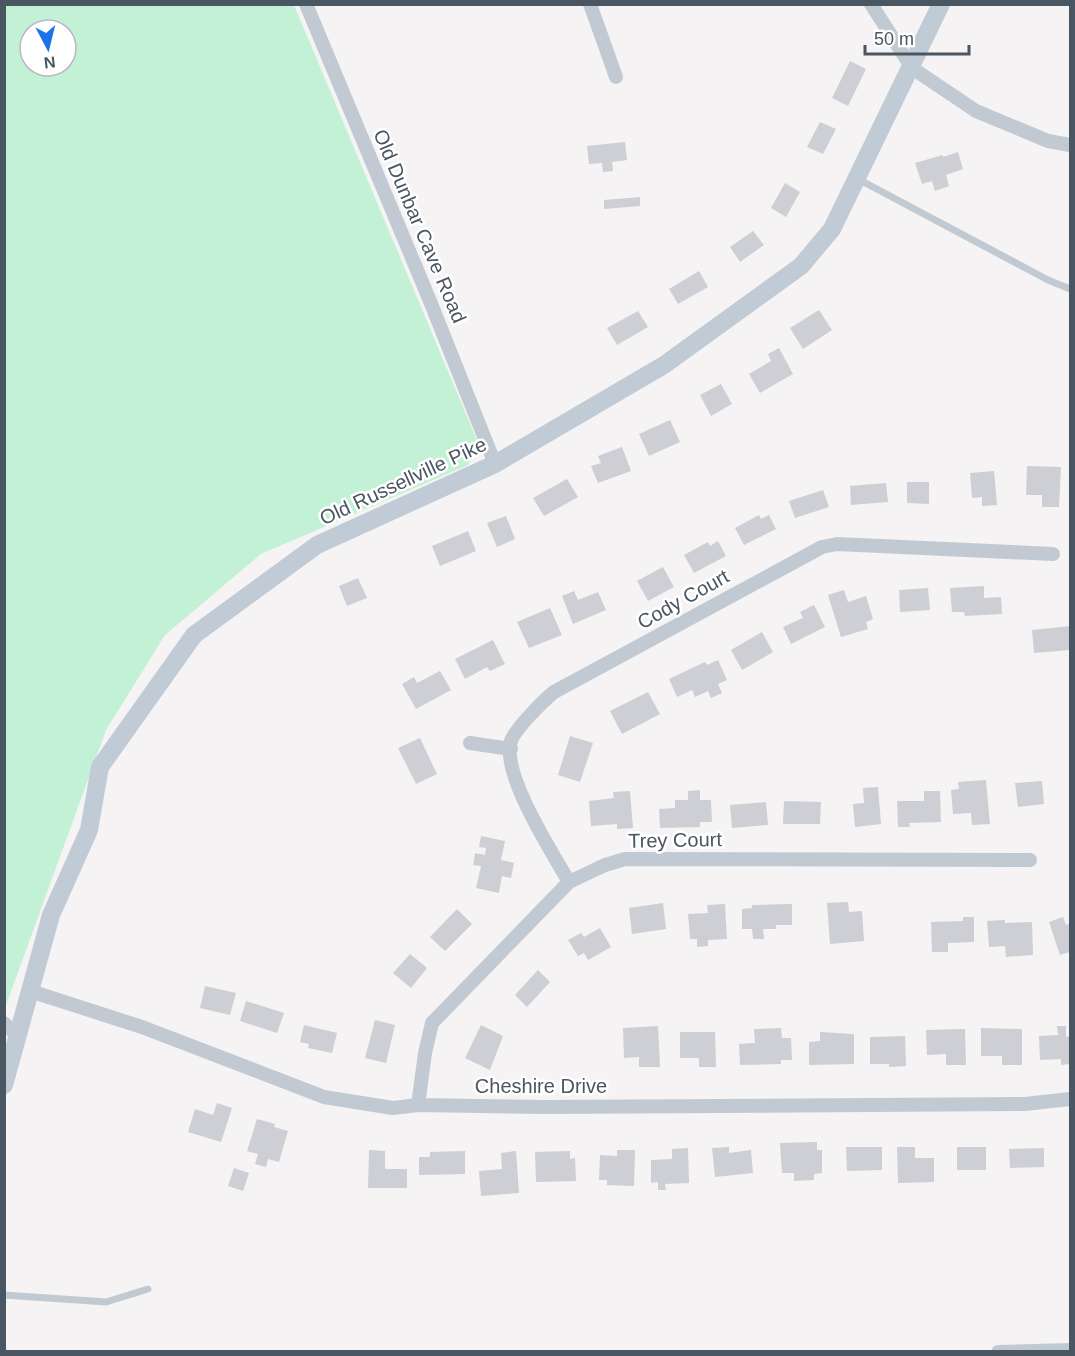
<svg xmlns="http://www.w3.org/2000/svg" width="1075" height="1356" font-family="Arial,sans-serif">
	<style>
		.green { fill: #c3f1d5; fill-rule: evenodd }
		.building { fill: #cdcfd5 }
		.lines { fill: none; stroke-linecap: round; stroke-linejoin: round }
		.lane { stroke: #c1cad2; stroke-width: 7 }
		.street { stroke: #c1cad2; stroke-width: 14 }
		.secondary { stroke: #c1cbd6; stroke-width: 18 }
		.labels { text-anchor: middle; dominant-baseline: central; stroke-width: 5; stroke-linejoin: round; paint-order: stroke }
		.street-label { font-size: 20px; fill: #4a5661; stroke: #fff }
	</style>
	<rect width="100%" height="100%" fill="#f5f3f3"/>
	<path class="green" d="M5 5H294L479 445 468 465 261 554 165 635 106 730 5 1008ZM30 30H66V66H30Z"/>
	<path class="building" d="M850 61 866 69 848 106 832 98Z
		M820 122 836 129 823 154 807 147Z
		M625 142 627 160 612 162 613 171 603 172 602 163 589 164 587 146Z
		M958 152 963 169 946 175 949 186 935 191 932 181 922 184 915 163 943 155V157Z
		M785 183 800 192 786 217 771 208Z
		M640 197V206L604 209V200Z
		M753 231 764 245 740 262 730 247Z
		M699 271 708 287 678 304 669 289Z
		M819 310 832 330 803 349 790 328Z
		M638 311 648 327 617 345 607 328Z
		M779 348 793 374 760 393 749 374 771 361 768 354Z
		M721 384 732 404 711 416 700 395Z
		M670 420 680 442 649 456 639 434Z
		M622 447 631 471 598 483 591 466 601 463 598 456Z
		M1027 466 1061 467 1059 507H1042V495H1026Z
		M994 471 997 505 982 506V497L972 498 970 473Z
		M567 479 578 497 544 516 533 498Z
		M907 482H929V504L907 503Z
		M886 483 888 502 851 505 850 486Z
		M823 490 829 507 795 518 789 501Z
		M759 515 761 519 769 515 776 529 744 545 735 528Z
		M506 516 515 539 497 547 487 523Z
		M468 531 476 551 440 566 432 546Z
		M718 541 726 556 694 573 684 555 708 542 710 546Z
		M663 567 674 587 648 601 637 581Z
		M358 578 367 598 347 606 339 586Z
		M984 586V598L1001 597 1002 614 965 616 964 612H952L950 588Z
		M928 588 930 610 900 612 899 590Z
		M844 590 848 602 866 596 873 619 866 622 868 629 841 637 828 595Z
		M574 591 578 600 598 592 606 610 573 624 562 596Z
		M814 605 825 627 791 644 783 627 803 618 800 612Z
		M550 608 562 635 529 648 517 622Z
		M1070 626V650L1034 653 1032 630Z
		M762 632 773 652 742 670 731 650Z
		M493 640 505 664 490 671 487 667 465 679 455 659Z
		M718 660 727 680 718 684 722 693 711 698 708 691 695 697 692 690 677 697 669 679 705 662 707 665Z
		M440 671 451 690 416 709 402 684 414 677 417 683Z
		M648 692 660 714 622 734 610 711Z
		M570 736 593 743 580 782 558 775Z
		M420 738 437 774 416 784 398 748Z
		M986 780 990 824 972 825 971 813 953 814 951 790 959 789 958 782Z
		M1042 781 1044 804 1018 807 1015 783Z
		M878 787 881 824 855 827 853 804 864 803 863 788Z
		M700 790V800H711L712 822H700V827L660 828 659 809 675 808V800H688V791Z
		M630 791 633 828 617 829V824L591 826 589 801 614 798 613 792Z
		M924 791H940L941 822 909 823 910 827H898L897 801H924Z
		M784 801 821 802 820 824H783Z
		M766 802 768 825 732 828 730 805Z
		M481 836 505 841 501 860 514 863 511 878 502 876 499 893 476 888 481 866 473 865 475 853 485 855 486 848 479 847Z
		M848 902 849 912 862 911 864 941 830 944 827 903Z
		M663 903 666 929 632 934 629 908Z
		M725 904 727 939 708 940V946L697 947V939H690L688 914 708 913 707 905Z
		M792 904V925H776V929H763L764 939H753L752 929H742V909L752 908V905Z
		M457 909 472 924 445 951 430 937Z
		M963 917H974V942L948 943V952H932L931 922 963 921Z
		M1063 917 1066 925 1070 923V952L1060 955 1049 922Z
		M1005 920V923L1032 922 1033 955 1006 957 1005 946 989 947 987 921Z
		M600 928 611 947 588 960 584 953 578 956 568 940 581 933 584 937Z
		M410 954 427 968 411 988 393 973Z
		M538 970 550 982 527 1007 515 995Z
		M205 986 236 993 230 1015 200 1008Z
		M246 1001 284 1013 277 1033 240 1021Z
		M375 1020 395 1025 386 1063 365 1058Z
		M304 1025 337 1033 332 1053 308 1048 309 1044 300 1042Z
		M481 1025 503 1036 490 1070 465 1058Z
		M658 1026 660 1067H639V1057L624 1058 623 1028Z
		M1057 1026H1066V1037L1070 1036V1064L1061 1065V1059L1040 1060 1039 1036 1058 1035Z
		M781 1028 782 1038H791L792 1060H781V1064L740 1065 739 1044 755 1043 754 1029Z
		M981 1028 1022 1029V1065H1002V1056H981Z
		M965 1029 966 1065H946V1054L927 1055 926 1030Z
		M680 1032H715L716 1067H699V1058H680Z
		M820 1032 854 1034V1064L809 1065V1042L820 1041Z
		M905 1036 906 1066 889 1067V1064H870V1037Z
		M217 1103 232 1108 221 1142 188 1132 195 1109 213 1115Z
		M257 1119 275 1124 274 1127 288 1131 279 1162 268 1159 266 1167 255 1164 258 1154 247 1151Z
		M817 1142V1150H822V1173L814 1174V1180L794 1181V1173H782L780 1143Z
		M729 1147V1153L751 1150 753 1173 715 1177 712 1148Z
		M846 1147H882V1170L847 1171Z
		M897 1147H915V1158H934V1182L898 1183Z
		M957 1147H986V1170H957Z
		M688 1148 689 1183 665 1184 666 1190H658V1182L651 1183V1160L672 1159V1149Z
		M1044 1148V1167L1010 1168 1009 1149Z
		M369 1150 385 1151V1169H407V1188H368Z
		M617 1150H635L634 1186 607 1185V1180H599L600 1155 617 1156Z
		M465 1151V1174L419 1175V1157H430V1152Z
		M516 1151 519 1193 481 1196 479 1171 502 1169 501 1153Z
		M570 1151V1159L575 1158 576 1181 536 1182 535 1152Z
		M234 1168 249 1173 243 1191 228 1186Z"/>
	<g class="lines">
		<path class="lane" d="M858 179 1048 280 1070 289
			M4 1295 106 1302 148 1289"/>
		<path class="street" d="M306 4 430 301 495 464
			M590 4 616 77
			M871 4 912 68 976 111 1048 141 1070 145
			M470 743 511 749
			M569 882C552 852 501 774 511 741 515 729 543 701 554 692L822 547 837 544 1053 554
			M30 991 142 1027 324 1097 393 1108 418 1105 544 1107 1025 1104 1070 1099
			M4 1023 19 1037
			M418 1105 425 1053 432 1023 569 882 605 865 625 859 1030 860
			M998 1352 1070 1350"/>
		<path class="secondary" d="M4 1085 51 915 89 830 100 767 194 635 317 545 495 464 664 365 801 266 832 229 941 4"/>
	</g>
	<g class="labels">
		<g class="street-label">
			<text transform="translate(420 226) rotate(67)">Old Dunbar Cave Road</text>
			<text transform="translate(403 481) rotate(-25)">Old Russellville Pike</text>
			<text transform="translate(683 599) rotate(-29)">Cody Court</text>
			<text transform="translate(675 840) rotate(-1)">Trey Court</text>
			<text x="541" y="1086">Cheshire Drive</text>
		</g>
	</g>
	<rect width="1075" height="1356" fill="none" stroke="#4a5661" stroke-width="12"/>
	<g transform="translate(48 48) rotate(173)"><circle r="28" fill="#ffffff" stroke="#b7bbc0" stroke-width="1.5"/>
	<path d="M0-4.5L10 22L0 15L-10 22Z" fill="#1a73e8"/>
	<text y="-9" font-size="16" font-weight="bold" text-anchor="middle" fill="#4a5661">N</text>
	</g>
	<path d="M865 45v9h104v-9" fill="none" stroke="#4a5661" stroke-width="3"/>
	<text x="874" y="45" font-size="18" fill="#4a5661" stroke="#ffffff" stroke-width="4.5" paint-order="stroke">50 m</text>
</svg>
